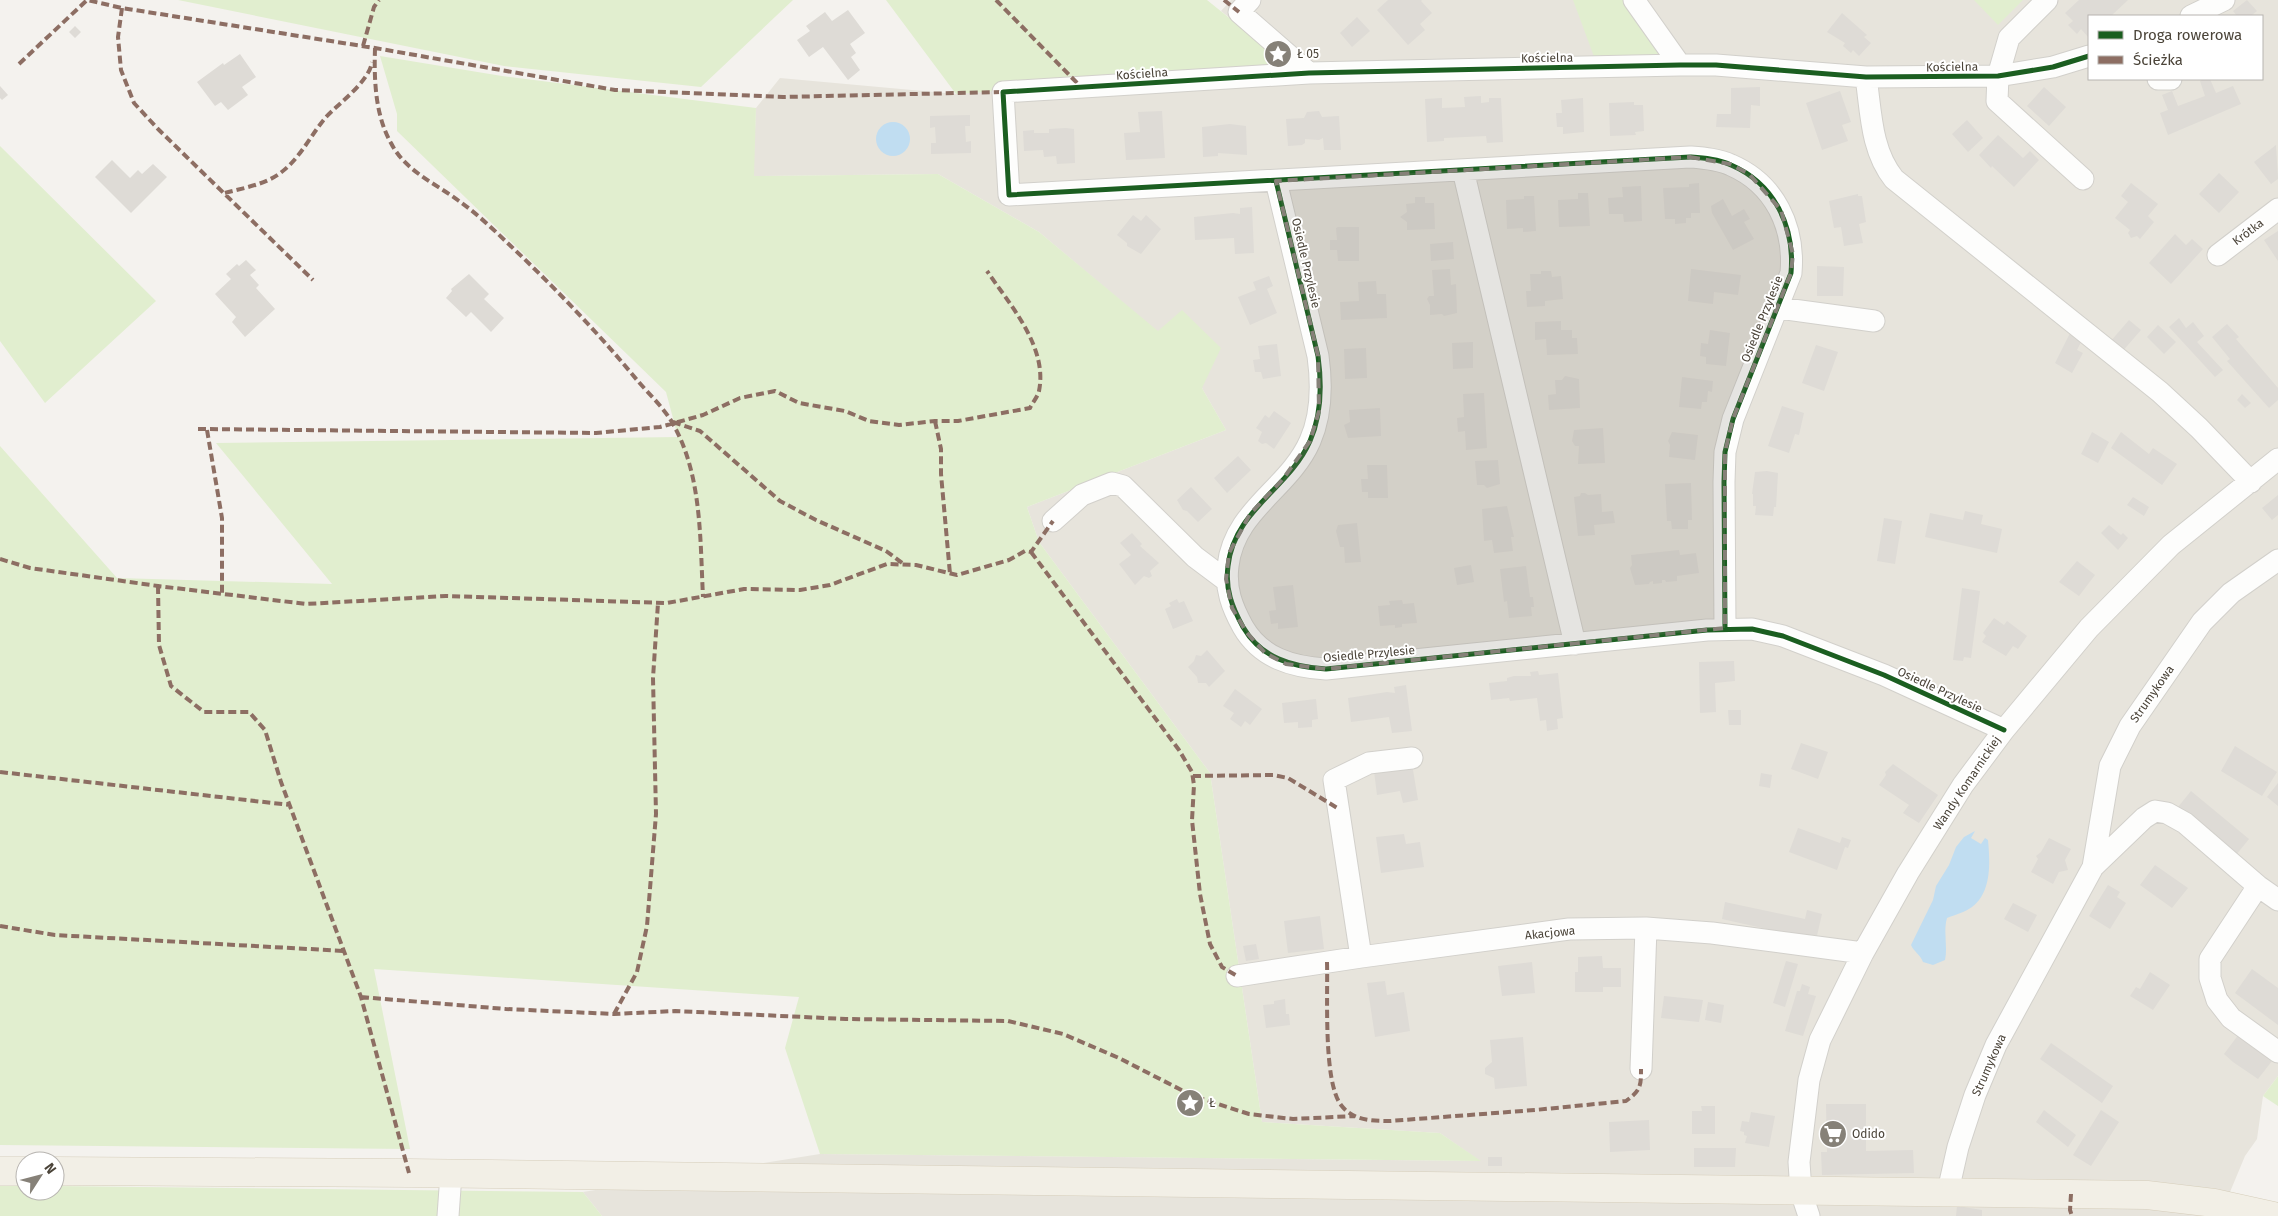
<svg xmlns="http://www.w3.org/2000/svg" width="2278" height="1216" font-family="'Fira Sans',sans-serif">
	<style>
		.residential { fill: #e7e4dc; fill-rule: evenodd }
		.green { fill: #e1eecf }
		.water { fill: #c0ddf1 }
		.building { fill: #dedbd6 }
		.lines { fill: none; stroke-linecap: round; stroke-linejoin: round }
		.minor-casing { stroke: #d2d0cb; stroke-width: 23 }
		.major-casing { stroke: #d6cebb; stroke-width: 29 }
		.minor { stroke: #fdfdfc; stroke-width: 21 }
		.major { stroke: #f2efe6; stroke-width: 28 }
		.quiet { stroke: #8d6e63; stroke-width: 4; stroke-dasharray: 8 4; stroke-linecap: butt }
		.cycleway-casing { stroke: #fff; stroke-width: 8 }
		.cycleway { stroke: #1b5e20; stroke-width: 5 }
		.marked { fill: #868178; fill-opacity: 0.2; stroke: #868178; stroke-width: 4; stroke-dasharray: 10 6; stroke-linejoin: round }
		.labels { text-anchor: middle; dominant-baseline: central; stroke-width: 4; stroke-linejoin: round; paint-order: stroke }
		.poi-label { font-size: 12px; fill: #4b4439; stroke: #fff; text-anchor: start }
		.street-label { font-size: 12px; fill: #4b4439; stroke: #fff }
	</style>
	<rect width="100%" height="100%" fill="#f4f2ee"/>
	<path class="residential" d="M1231 0H2278V1076L2263 1096 2257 1139 2245 1156 2220 1216H602L583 1192 820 1154 1480 1161 1440 1133 1262 1122 1210 773 1039 542 1027 507 1226 430 1202 388 1158 332 1039 232 938 174 753 176 756 108 780 78 956 94 1290 67 1221 11ZM2089 16H2262V79H2089Z"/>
	<path class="green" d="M178 0H793L701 87 504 66Z
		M886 0H1207L1291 68 956 94Z
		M1573 0H1633L1674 58 1596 62Z
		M1974 0H2023L1998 25Z
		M380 56 502 76 756 108 754 176 938 174 1039 232 1158 331 1182 310 1221 348 1202 388 1226 430 1027 507 1039 542 1210 773 1262 1122 1440 1133 1481 1161 820 1154 785 1048 799 997 374 969 410 1149 0 1145V446L117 578 332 584 216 443 678 437 666 392 397 131V114Z
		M0 146 156 301 45 403 0 341Z
		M2278 1076V1106L2263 1096Z
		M0 1186H25V1191H55V1186L583 1192 602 1216H0Z"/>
	<path class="water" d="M876 139a17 17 0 1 1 34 0a17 17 0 1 1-34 0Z
		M1975 831 1971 838 1981 844 1985 838 1988 840C1990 862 1992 892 1972 907 1965 912 1955 915 1947 918 1943 932 1948 946 1945 960L1933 965 1923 962C1920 954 1914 952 1911 945L1933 900 1936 886 1949 865 1956 847 1964 837Z"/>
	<path class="building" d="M1388 0H1422L1421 1 1432 13 1420 24 1425 30 1408 45 1377 10Z
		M2079 0H2128L2111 16H2089V38L2081 29 2077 34 2068 25 2073 21 2065 13Z
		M2247 0 2257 11 2252 15 2253 16H2237L2233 11Z
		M848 10 865 33 850 44 856 53 851 57 860 70 848 80 823 47 809 57 797 40 810 31 806 26 825 12 832 21Z
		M1842 13 1867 35 1864 37 1871 43 1859 56 1853 50 1851 53 1843 46 1845 43 1827 32Z
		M1357 17 1370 31 1352 47 1340 33Z
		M75 26 81 32 75 38 69 32Z
		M240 54 256 77 242 87 248 95 228 110 221 102 215 106 197 82 223 63 224 65Z
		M2204 79H2210L2216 93 2233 86 2241 104 2168 135 2160 113 2168 110 2162 95 2172 91 2178 106 2205 96 2200 81Z
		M0 86 8 95 2 100 0 98Z
		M1760 87V106L1751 105 1750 128 1716 127 1717 114H1731V88Z
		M2044 87 2066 107 2049 126 2027 106Z
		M1840 91 1851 122 1842 125 1848 141 1822 150 1806 103Z
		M1481 96V103L1489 102V98H1501L1503 142 1487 143 1486 136 1444 138V141L1427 142 1425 99 1442 98V108L1465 107 1464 97Z
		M1583 98 1584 132 1563 134V127H1557L1556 113H1562L1561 100Z
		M1634 102V105H1643L1644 131 1635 132 1636 135 1610 136 1609 103Z
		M1162 111 1165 158 1126 160 1124 133 1140 132 1138 112Z
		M1319 111 1322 117 1339 116 1341 150H1324L1323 138 1319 140 1305 139V143L1302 145 1288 146 1286 119 1304 118 1307 112Z
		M970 115V126H965L966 142 971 141V153L931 154V143H936L935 127 930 128V116Z
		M1967 120 1983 138 1968 152 1952 134Z
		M1230 124 1246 126 1247 155 1218 153V156L1203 157 1202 127Z
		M1066 128 1074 129 1075 163 1057 164 1056 156 1044 157 1043 150 1024 151 1023 131 1034 130V133H1049V129Z
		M1998 135 2023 158 2030 151 2039 160 2014 187 1992 166 1991 168 1979 155Z
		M2276 145 2278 179 2271 184 2254 162Z
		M112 160 130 178 138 170 142 174 153 164 167 177 131 213 95 177Z
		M2219 173 2239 192 2219 213 2199 194Z
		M1699 183 1700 213H1691V218H1686V223L1675 224V219H1665L1663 188 1689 187V184Z
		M2131 183 2158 204 2148 216 2154 222 2140 239 2137 236 2131 238 2128 233 2130 230 2115 218 2128 202 2121 196Z
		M1641 186 1642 221 1624 222 1623 214H1609L1608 198 1623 197 1622 187Z
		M1578 193H1588L1590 226 1559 227 1558 200 1578 199Z
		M1858 194V196H1862L1866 222 1859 224 1863 243 1844 246 1841 227 1834 228 1829 201Z
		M1524 196H1534L1536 231 1523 232V228L1507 229 1506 200 1524 199Z
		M1415 197H1425V203H1434L1435 229 1407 230V222L1400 217 1407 212 1406 204 1415 203Z
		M1723 199 1732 216 1744 209 1750 219 1744 222 1754 239 1733 250 1712 213 1711 206Z
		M1252 207 1254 253 1235 254 1234 238 1195 240 1194 217 1233 213 1240 214V208Z
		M1133 215 1141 221 1146 215 1161 229 1141 254 1127 246V243L1117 235Z
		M1338 227H1359V261H1338L1337 250H1330V240H1337L1336 228Z
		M2278 231V261L2264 240Z
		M2175 234 2186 245 2192 239 2203 249 2171 284 2149 263Z
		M1453 242 1454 259 1431 261 1430 244Z
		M246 260 256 270 250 275 259 285 256 288 275 309 245 337 232 322 236 317 215 294 231 279 226 274 237 264 239 266Z
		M1817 266 1844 267 1843 296H1817Z
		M1450 269 1451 285 1456 284 1457 313 1444 316 1442 314 1430 315V305L1427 299 1429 296H1434L1432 270Z
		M1691 269 1741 275 1738 295 1714 292 1713 304 1688 301Z
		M1541 271H1551L1552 277 1561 276 1563 299 1545 301V306L1527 307 1526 291H1531L1530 274H1541Z
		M469 274 489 294 484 299 504 318 491 332 471 312 466 317 446 298 452 291 451 289Z
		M1269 276 1273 286 1267 289 1277 313 1250 325 1238 297 1256 290 1253 282Z
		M1376 281 1377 294H1386L1387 318 1341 320 1340 302 1359 301 1358 282Z
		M2179 318 2186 328 2193 322 2204 336 2197 342 2223 370 2215 377 2169 327Z
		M2129 320 2141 330 2121 353 2110 342Z
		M1561 321V330H1572V338H1577L1578 354 1547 355 1546 339 1535 340V322Z
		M2227 324 2239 337 2236 339 2278 388V400L2269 408 2227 361 2230 359 2212 337Z
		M2158 325 2176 342 2164 354 2147 337Z
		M1710 330 1730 333 1726 366 1706 364V357L1700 356 1701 343 1708 344Z
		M2071 331 2083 338 2077 350 2083 353 2072 373 2055 363Z
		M1473 342V368L1453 369 1452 343Z
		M1277 344 1281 376 1263 379 1261 372H1255L1253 360 1260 359 1258 346Z
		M1816 345 1838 352 1824 391 1802 383Z
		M1366 348 1367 378 1345 379 1344 349Z
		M1565 376 1579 379 1580 408 1549 410 1548 395 1556 394 1555 380H1562Z
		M1682 377 1713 381 1712 392 1708 391 1707 402H1702L1701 409 1679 407Z
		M1484 393 1487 448 1466 450 1465 431 1458 432 1457 418 1464 417 1463 394Z
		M2242 394 2251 403 2245 408 2237 400Z
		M1782 406 1804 413 1799 435 1795 434 1789 453 1768 446Z
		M1380 408 1381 436 1348 438 1344 425 1350 422 1349 410Z
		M1274 411 1291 423 1274 449 1266 443 1262 444 1258 441 1262 432 1256 428 1265 415 1269 418Z
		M1603 428 1605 463 1578 464 1579 446H1575L1572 441 1574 430Z
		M1672 432 1698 435 1695 460 1669 457 1670 445 1668 441Z
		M2092 432 2109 442 2098 463 2081 454Z
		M2121 432 2149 454 2153 448 2177 464 2162 485 2111 448Z
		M1238 456 1251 470 1227 493 1214 478Z
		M1498 460 1500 484 1487 488 1484 485H1477L1475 461Z
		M1367 465H1387L1388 498H1368V492H1362L1361 479H1368Z
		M1767 471 1778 473 1776 507H1774L1773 516 1755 515 1756 506H1753V494H1752L1755 472Z
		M1691 483 1692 520H1688V529H1672L1671 521H1667L1665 484Z
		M1191 487 1212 509 1198 522 1187 511 1183 510 1177 500Z
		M1581 493H1585L1588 495 1601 494 1602 512 1613 511 1615 523 1594 525 1595 535 1578 536 1574 497 1580 496Z
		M2278 495V515L2272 520 2262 508Z
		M2133 497 2149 507 2144 516 2127 505Z
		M1507 506 1514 537H1511L1513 551 1494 553 1492 540 1484 541 1482 509Z
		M1965 511 1983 515 1981 524 2002 529 1997 553 1925 537 1930 513 1963 520Z
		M1884 518 1902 521 1895 564 1877 561Z
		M1357 523 1361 562 1345 563 1344 547H1340L1336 531 1338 525Z
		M2109 525 2121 535 2123 533 2128 538 2118 550 2101 533Z
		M1132 533 1142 544 1140 546 1159 563 1150 571 1152 576 1149 578 1144 576 1135 585 1119 564 1131 555 1120 543Z
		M1679 550 1680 555 1696 553 1699 573 1677 576V581L1666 582 1665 580H1662V583L1653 584V581L1650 582 1649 584 1635 585 1630 568 1632 565 1631 555Z
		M2077 561 2095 575 2079 596 2059 582Z
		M1471 565 1474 582 1457 585 1454 568Z
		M1526 566 1530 597H1533L1534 607H1531L1532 616 1509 618 1507 601 1504 602 1500 569Z
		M1293 585 1298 627 1278 629V623L1271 624 1269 611 1276 610 1273 587Z
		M1962 588 1980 591 1971 658 1964 657 1963 661 1953 660Z
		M1177 599 1179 603 1184 601 1193 621 1173 629 1165 609 1171 606 1169 603Z
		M1402 600 1403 604 1414 603 1417 623 1402 624V627L1395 628V625L1380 626 1378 606 1390 605 1389 601Z
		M1994 618 2004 625 2007 621 2027 636 2018 649 2013 646 2006 656 1982 642 1986 636 1983 633Z
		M1207 650 1225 671 1209 687 1206 683H1198L1197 677 1188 667 1194 661 1196 655 1201 656Z
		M1734 661 1735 681 1715 683 1716 712 1700 713 1699 662Z
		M1538 671 1539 675 1558 673 1563 718 1557 719 1558 729 1547 731 1546 720 1540 721 1537 698 1510 701 1509 698 1491 700 1489 683 1507 681V678L1514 676H1531L1530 672Z
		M1406 685 1412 731 1392 733 1389 717 1351 722 1348 698 1387 692 1395 693 1394 687Z
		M1235 689 1262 709 1250 725 1245 721 1241 727 1230 719 1234 713 1223 706Z
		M1316 699 1318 719 1312 720V727L1298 728V722L1284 723 1282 703Z
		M1728 710H1741V725H1729Z
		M1801 743 1828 752 1818 779 1791 769Z
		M2235 746 2277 772 2262 796 2221 771Z
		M1412 764 1418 800 1403 803 1400 791 1377 795 1374 771Z
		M1893 764 1938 795 1919 823 1903 813 1909 805 1879 785 1886 775 1885 772Z
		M1761 773 1772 775 1770 788 1759 786Z
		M2278 783V806L2267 797Z
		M2191 791 2249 839 2236 855 2178 807Z
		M1798 828 1840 843 1842 837 1851 840 1848 848 1845 847 1837 870 1789 852Z
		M1404 834 1406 844 1420 842 1424 867 1381 873 1376 837Z
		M2049 838 2071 849 2065 860 2068 870 2059 872 2053 884 2031 872 2038 859 2036 856 2041 852Z
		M2155 865 2188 888 2172 908 2140 885Z
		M2108 885 2120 892 2117 897 2126 903 2110 929 2089 916Z
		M1725 902 1805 919 1807 910 1822 914 1816 940 1722 919Z
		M2013 903 2037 915 2028 932 2004 919Z
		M1320 916 1324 949 1288 953 1284 921Z
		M1256 944 1259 959 1246 961 1243 946Z
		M1602 956 1603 968H1621V987H1603V992H1575V972H1578V957Z
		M1786 961 1798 964 1785 1007 1773 1003Z
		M1532 962 1535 993 1502 996 1498 966Z
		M2252 969 2278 988V1025L2235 993Z
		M2150 972 2170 985 2153 1010 2130 996 2136 987 2140 989Z
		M1385 981 1387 995 1404 992 1410 1031 1375 1037 1367 983Z
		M1802 984 1810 987 1808 994 1816 996 1803 1036 1785 1031 1797 991H1800Z
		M1664 996 1703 1000 1699 1022 1661 1018Z
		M1285 999 1286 1014H1289L1290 1025 1266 1028 1263 1005 1274 1004V1001Z
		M1708 1002 1724 1005 1721 1023 1705 1020Z
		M2239 1034 2272 1061 2258 1079 2233 1062 2224 1054Z
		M1523 1037 1527 1086 1495 1089 1494 1078 1485 1074V1068L1492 1062 1490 1040Z
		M2051 1043 2113 1086 2102 1103 2040 1059Z
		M1826 1104H1866V1151L1913 1150 1914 1173 1822 1175 1821 1152H1827Z
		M1701 1106H1715V1134H1692V1111H1702Z
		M2044 1110 2076 1135 2068 1147 2036 1122Z
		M2101 1110 2119 1122 2091 1166 2073 1155Z
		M1751 1112 1775 1116 1769 1147 1745 1143 1747 1136 1744 1135V1132L1740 1131 1742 1121 1749 1122Z
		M1649 1120 1650 1150 1610 1152 1609 1122Z
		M1694 1148H1736L1735 1167H1694Z
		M1488 1157H1502V1166H1488Z
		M1957 1206 1982 1210V1216H1956Z"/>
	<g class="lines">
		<g class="minor-casing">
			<path id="minor" d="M1250 0 1239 12 1309 73
				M1634 0 1680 65
				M2047 0 2009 38 1998 76 1997 101 2083 179
				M2191 16 2224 0
				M1866 77C1871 112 1871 151 1894 179L2160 392 2199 428 2251 482
				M2158 79H2171
				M1463 170 1575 644
				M1276 181 1318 356C1322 385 1322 414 1310 441 1289 489 1234 510 1228 566 1225 589 1232 607 1243 627 1261 658 1292 667 1326 669L1707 630 1752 629 1783 636 1884 675 2004 730
				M2218 255 2278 209
				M1778 308 1874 321
				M1053 521 1082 495 1112 483 1123 486 1195 557 1227 581
				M1725 628 1724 482 1725 452 1733 419 1791 273C1795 227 1775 184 1731 165 1718 159 1703 158 1690 157L1009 195 1003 92 1309 73 1680 65H1716L1866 77 1998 76 2053 67 2089 56
				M2093 867 2144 818 2155 811 2167 813 2185 823 2258 886 2278 900
				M2258 886 2210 959V978L2217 1000 2231 1018 2278 1052
				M1361 957 1334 780 1369 763 1412 758
				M1237 976 1361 957 1569 929 1646 928 1712 933 1863 953
				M1641 1069 1646 928
				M1948 1191 1958 1147 1975 1095 1996 1045 2093 867 2110 766 2130 726 2202 622 2231 593 2278 560
				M448 1216 451 1174
				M1809 1216 1801 1192 1799 1162 1809 1080 1820 1040 1863 953 1908 873 1963 785 2004 730 2089 628 2171 545 2278 459"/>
		</g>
		<g class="major-casing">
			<path id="major" d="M0 1171H25
				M55 1171 409 1173 2147 1195 2214 1203 2273 1216"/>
		</g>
		<use href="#minor" class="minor"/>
		<use href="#major" class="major"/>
		<path class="quiet" d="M996 0 1081 87
			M1224 0 1239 12
			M122 8 118 37 121 70 134 103 158 129 313 280
			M363 46 374 7 379 0
			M375 48C374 79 375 115 391 143 405 171 435 183 459 201 479 215 498 234 516 251 559 292 599 334 637 380 648 393 665 409 673 424 702 475 700 539 703 597
			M19 64 87 0 122 8 375 48 615 90 783 97 1003 92
			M225 193C243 188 263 185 279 174 300 159 310 136 326 117 339 103 369 82 372 62
			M935 421 941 449V474L950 574
			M673 422 700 431 780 501 816 520 886 551 905 565
			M198 429 596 433 660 427 703 415 740 398 775 391 799 403 845 411 869 421 899 425 935 421H958L1030 408C1033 402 1038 396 1039 391 1048 347 1010 305 987 271
			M207 430 222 518V594
			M1031 552 1179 750 1192 772 1194 785 1192 820 1200 894 1210 944 1222 967 1237 976
			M0 559 30 568 158 586 306 604 446 596 667 603 744 589 800 590 830 585 887 564 916 565 957 575 1009 560 1025 551 1031 552 1053 521
			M158 586 159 645 171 686 204 712H249L265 730 281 782 361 997 409 1173
			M0 772 290 805
			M1193 776 1273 775 1288 778 1339 809
			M0 926 55 935 345 951
			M1327 962C1328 995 1323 1081 1341 1105 1353 1121 1373 1121 1390 1121L1535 1110 1626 1101C1641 1090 1641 1086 1641 1069
			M361 997 506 1009 614 1014 675 1011 846 1019 1008 1021 1063 1034 1119 1058 1193 1096 1249 1114 1293 1119 1355 1116
			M614 1014 637 972 647 926 656 814 653 678 658 603
			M2071 1194 2070 1210 2072 1216"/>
		<g class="cycleway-casing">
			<path id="cycleway" d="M1276 181 1318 356C1322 385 1322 414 1310 441 1289 489 1234 510 1228 566 1225 589 1232 607 1243 627 1261 658 1292 667 1326 669L1707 630 1752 629 1783 636 1884 675 2004 730
				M1725 628 1724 482 1725 452 1733 419 1791 273C1795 227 1775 184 1731 165 1718 159 1703 158 1690 157L1009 195 1003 92 1309 73 1680 65H1716L1866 77 1998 76 2053 67 2089 56"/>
		</g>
		<use href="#cycleway" class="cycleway"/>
	</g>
	<path class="marked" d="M1690 157 1730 164 1749 174 1781 210 1793 254 1791 273 1733 419 1725 452V628L1326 669 1286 664 1265 653 1247 633 1232 608 1226 579 1229 553 1250 514 1283 479 1310 441 1319 411 1318 356 1276 181Z"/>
	<defs>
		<g id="sight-disc" transform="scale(1.4375)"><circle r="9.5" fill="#868178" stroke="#fff"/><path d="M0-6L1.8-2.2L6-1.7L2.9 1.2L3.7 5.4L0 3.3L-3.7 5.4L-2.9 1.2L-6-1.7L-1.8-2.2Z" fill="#fff"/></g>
		<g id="supermarket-disc" transform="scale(1.4375)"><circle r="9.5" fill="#868178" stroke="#fff"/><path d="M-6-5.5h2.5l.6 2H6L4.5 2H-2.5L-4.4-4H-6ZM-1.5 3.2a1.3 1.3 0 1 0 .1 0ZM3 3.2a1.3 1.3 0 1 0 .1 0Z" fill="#fff"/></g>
	</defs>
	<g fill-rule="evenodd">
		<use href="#sight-disc" x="1278" y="54"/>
		<use href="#sight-disc" x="1190" y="1103"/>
		<use href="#supermarket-disc" x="1833" y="1134"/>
	</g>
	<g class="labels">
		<g class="poi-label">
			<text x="1297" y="54">Ł 05</text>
			<text x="1209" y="1103">Ł</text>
			<text x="1852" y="1134">Odido</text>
		</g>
		<g class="street-label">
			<text transform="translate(1547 58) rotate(-1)">Kościelna</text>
			<text transform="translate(1952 67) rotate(-1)">Kościelna</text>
			<text transform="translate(1142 74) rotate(-4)">Kościelna</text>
			<text transform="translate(2248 232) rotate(-37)">Krótka</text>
			<text transform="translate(1306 263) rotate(77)">Osiedle Przylesie</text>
			<text transform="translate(1762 319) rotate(-68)">Osiedle Przylesie</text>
			<text transform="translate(1369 654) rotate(-5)">Osiedle Przylesie</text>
			<text transform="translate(1940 690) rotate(25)">Osiedle Przylesie</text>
			<text transform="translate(2152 694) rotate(-55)">Strumykowa</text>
			<text transform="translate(1967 783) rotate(-56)">Wandy Komarnickiej</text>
			<text transform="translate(1550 933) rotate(-6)">Akacjowa</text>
			<text transform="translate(1989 1065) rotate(-66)">Strumykowa</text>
		</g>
	</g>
	<rect x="2088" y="15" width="175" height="65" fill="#ffffff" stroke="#b7b4b0"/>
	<rect x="2098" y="31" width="25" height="8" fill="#1b5e20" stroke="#b7b4b0"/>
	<text x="2133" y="40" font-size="15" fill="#4b4439">Droga rowerowa</text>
	<rect x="2098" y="56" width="25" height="8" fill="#8d6e63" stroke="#b7b4b0"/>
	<text x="2133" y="65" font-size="15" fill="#4b4439">Ścieżka</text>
	<g transform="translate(40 1176) rotate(54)"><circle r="24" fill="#ffffff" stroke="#b7b4b0"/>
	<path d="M0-4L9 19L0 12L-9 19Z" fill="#868178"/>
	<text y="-8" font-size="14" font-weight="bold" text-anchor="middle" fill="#4b4439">N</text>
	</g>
</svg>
